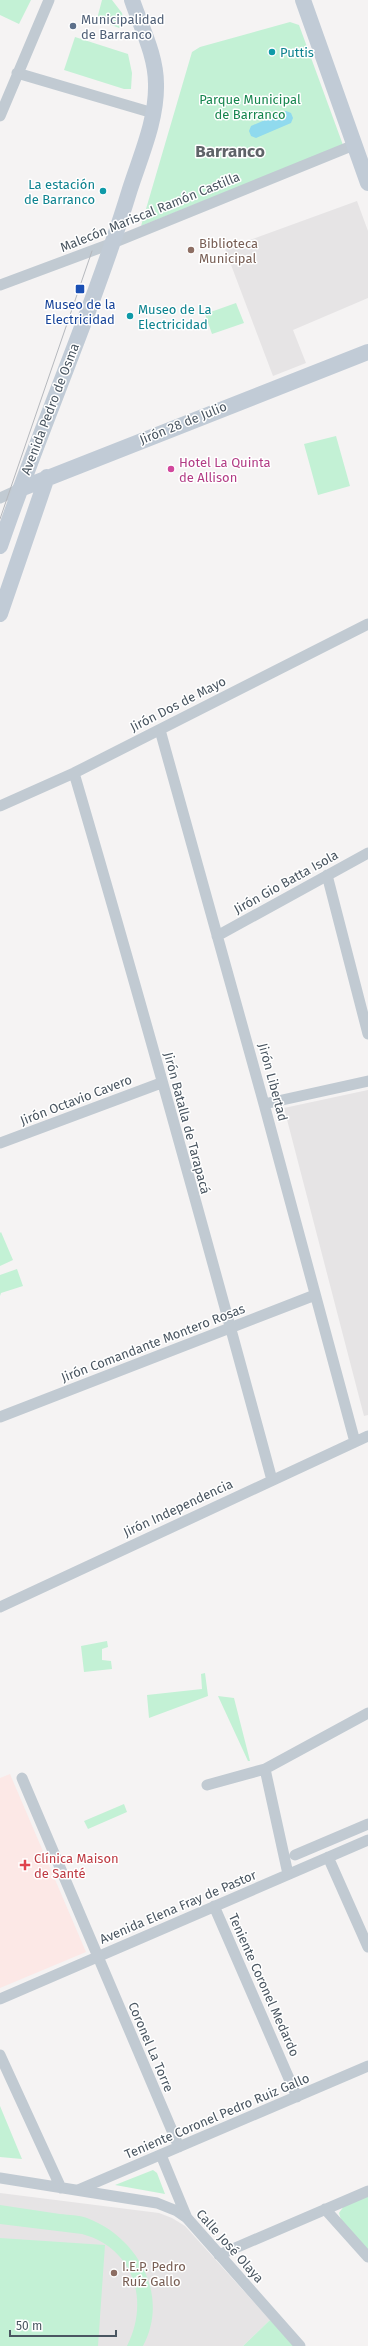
<svg xmlns="http://www.w3.org/2000/svg" width="368" height="2346" font-family="'Fira Sans',sans-serif">
	<style>
		.education { fill: #e6e4e5 }
		.medical { fill: #fce8e6 }
		.green { fill: #c3f1d5 }
		.water { fill: #90daee }
		.lines { fill: none; stroke-linecap: round; stroke-linejoin: round }
		.street { stroke: #c1cad2; stroke-width: 11 }
		.secondary { stroke: #c1cbd6; stroke-width: 16 }
		.tram { stroke: #b5b8bd; stroke-width: 1 }
		.service-dot { fill: #5c6f8a; stroke: #fff; stroke-width: 1.5 }
		.culture-dot { fill: #0f9aa8; stroke: #fff; stroke-width: 1.5 }
		.education-dot { fill: #8d6e63; stroke: #fff; stroke-width: 1.5 }
		.transit-dot { fill: #1a4fb4; stroke: #fff; stroke-width: 1.5 }
		.hotel-dot { fill: #d1479c; stroke: #fff; stroke-width: 1.5 }
		.health-dot { fill: #e0444e; stroke: #fff; stroke-width: 1.5 }
		.labels { text-anchor: middle; dominant-baseline: central; stroke-width: 3; stroke-linejoin: round; paint-order: stroke }
		.service-label { font-size: 13px; fill: #4e5e75; stroke: #fff; text-anchor: start }
		.culture-label { font-size: 13px; fill: #0d838f; stroke: #fff; text-anchor: start }
		.park-label { font-size: 13px; fill: #17864f; stroke: #fff }
		.street-label { font-size: 13px; fill: #4a5661; stroke: #fff }
		.education-label { font-size: 13px; fill: #785e54; stroke: #fff; text-anchor: start }
		.transit-label { font-size: 13px; fill: #164399; stroke: #fff }
		.hotel-label { font-size: 13px; fill: #b23c85; stroke: #fff; text-anchor: start }
		.health-label { font-size: 13px; fill: #be3a42; stroke: #fff; text-anchor: start }
		.district-label { font-size: 17px; font-weight: bold; fill: #5f6368; stroke: #fff }
	</style>
	<rect width="100%" height="100%" fill="#f5f3f3"/>
	<path class="education" d="M357 201 368 231V298L293 330 306 363 273 376 225 249Z
		M368 1090V1415L364 1416 284 1108Z
		M0 2193 159 2213 172 2218 185 2226 270 2320 243 2346H0Z"/>
	<path class="medical" d="M10 1774 86 1952 0 1988V1778Z"/>
	<path class="green" d="M0 0H31L19 24 0 15Z
		M102 0H112L122 13 124 24 119 28 97 19Z
		M290 22 299 25 343 145 141 226 192 52 200 47Z
		M75 37 128 54 132 73 131 89H124L64 70Z
		M236 303 244 323 212 334 205 314Z
		M336 436 350 486 318 495 304 444Z
		M1 1232 13 1260 0 1266V1233Z
		M17 1269 23 1286 1 1293 0 1296V1275Z
		M107 1641 108 1647 102 1649V1660L111 1661 112 1669 84 1672 81 1646Z
		M205 1673 208 1696 149 1718 147 1695 202 1689 201 1674Z
		M218 1696 234 1698 250 1761H248Z
		M124 1804 127 1812 88 1829 84 1821Z
		M0 2106 22 2159 0 2157Z
		M153 2170 157 2173 165 2194 115 2185Z
		M368 2196V2250L341 2220 339 2213 344 2206Z
		M0 2205C20 2208 40 2211 60 2214 69 2215 79 2215 87 2218 138 2237 170 2296 143 2346H127C150 2301 134 2248 82 2234L0 2224Z
		M0 2238 105 2245 98 2346H0Z
		M270 2320 295 2346H243Z"/>
	<path class="water" d="M286 111 291 113 293 118 291 123 256 138 251 136 249 131 251 126Z"/>
	<g class="lines">
		<path class="street" d="M17 73 153 113
			M0 116 49 0
			M0 285 113 243 354 145
			M0 498 20 489
			M160 730 264 1104 355 1442
			M74 773C143 1008 208 1244 272 1480
			M0 806 74 773 368 624
			M327 875 368 1034
			M217 936 368 853
			M264 1104 368 1081
			M0 1143 161 1083
			M0 1417 315 1295
			M0 1607 368 1436
			M265 1769 288 1874
			M22 1778 179 2147
			M207 1785 265 1769 368 1713
			M295 1855 368 1824
			M328 1857 368 1947
			M214 1906 297 2097
			M0 1999 368 1840
			M0 2055 61 2188
			M161 2155 187 2218
			M0 2178 157 2203 177 2211 187 2218 300 2346
			M78 2190 368 2066
			M325 2209 368 2257
			M219 2255 368 2191"/>
		<path class="secondary" d="M303 0 368 183
			M20 489 368 352
			M0 546C41 426 93 310 130 189 141 155 157 119 156 84 156 55 141 27 132 0
			M0 614 47 477"/>
		<path class="tram" d="M0 519 92 251"/>
	</g>
	<circle class="service-dot" cx="73" cy="26" r="4"/>
	<g class="culture-dot">
		<circle cx="272" cy="52" r="4"/>
		<circle cx="103" cy="191" r="4"/>
		<circle cx="130" cy="316" r="4"/>
	</g>
	<g class="education-dot">
		<circle cx="191" cy="250" r="4"/>
		<circle cx="114" cy="2273" r="4"/>
	</g>
	<rect class="transit-dot" x="75" y="284" width="10" height="10" rx="2"/>
	<circle class="hotel-dot" cx="171" cy="469" r="4"/>
	<path class="health-dot" d="M23 1859h4v4h4v4h-4v4h-4v-4h-4v-4h4z"/>
	<g class="labels">
		<g class="service-label">
			<text x="81" y="19">Municipalidad<tspan x="81" dy="15">de Barranco</tspan></text>
		</g>
		<g class="culture-label">
			<text x="280" y="52">Puttis</text>
			<text x="95" y="184" text-anchor="end">La estación<tspan x="95" dy="15">de Barranco</tspan></text>
			<text x="138" y="309">Museo de La<tspan x="138" dy="15">Electricidad</tspan></text>
		</g>
		<g class="park-label">
			<text x="250" y="99">Parque Municipal<tspan x="250" dy="15">de Barranco</tspan></text>
		</g>
		<g class="street-label">
			<text transform="translate(150 212) rotate(-22)">Malecón Mariscal Ramón Castilla</text>
			<text transform="translate(50 409) rotate(-69)">Avenida Pedro de Osma</text>
			<text transform="translate(183 423) rotate(-22)">Jirón 28 de Julio</text>
			<text transform="translate(178 704) rotate(-27)">Jirón Dos de Mayo</text>
			<text transform="translate(286 882) rotate(-29)">Jirón Gio Batta Isola</text>
			<text transform="translate(273 1082) rotate(75)">Jirón Libertad</text>
			<text transform="translate(76 1100) rotate(-21)">Jirón Octavio Cavero</text>
			<text transform="translate(187 1123) rotate(75)">Jirón Batalla de Tarapacá</text>
			<text transform="translate(153 1343) rotate(-21)">Jirón Comandante Montero Rosas</text>
			<text transform="translate(178 1508) rotate(-25)">Jirón Independencia</text>
			<text transform="translate(178 1907) rotate(-23)">Avenida Elena Fray de Pastor</text>
			<text transform="translate(264 1985) rotate(66)">Teniente Coronel Medardo</text>
			<text transform="translate(151 2047) rotate(67)">Coronel La Torre</text>
			<text transform="translate(217 2116) rotate(-23)">Teniente Coronel Pedro Ruiz Gallo</text>
			<text transform="translate(230 2246) rotate(48)">Calle José Olaya</text>
		</g>
		<g class="education-label">
			<text x="199" y="243">Biblioteca<tspan x="199" dy="15">Municipal</tspan></text>
			<text x="122" y="2266">I.E.P. Pedro<tspan x="122" dy="15">Ruíz Gallo</tspan></text>
		</g>
		<g class="transit-label">
			<text x="80" y="304">Museo de la<tspan x="80" dy="15">Electricidad</tspan></text>
		</g>
		<g class="hotel-label">
			<text x="179" y="462">Hotel La Quinta<tspan x="179" dy="15">de Allison</tspan></text>
		</g>
		<g class="health-label">
			<text x="34" y="1858">Clínica Maison<tspan x="34" dy="15">de Santé</tspan></text>
		</g>
		<g class="district-label">
			<text x="230" y="151">Barranco</text>
		</g>
	</g>
	<path d="M10 2330v6h106v-6" fill="none" stroke="#4a5661" stroke-width="2"/>
	<text x="16" y="2330" font-size="12" fill="#4a5661" stroke="#ffffff" stroke-width="3" paint-order="stroke">50 m</text>
</svg>
